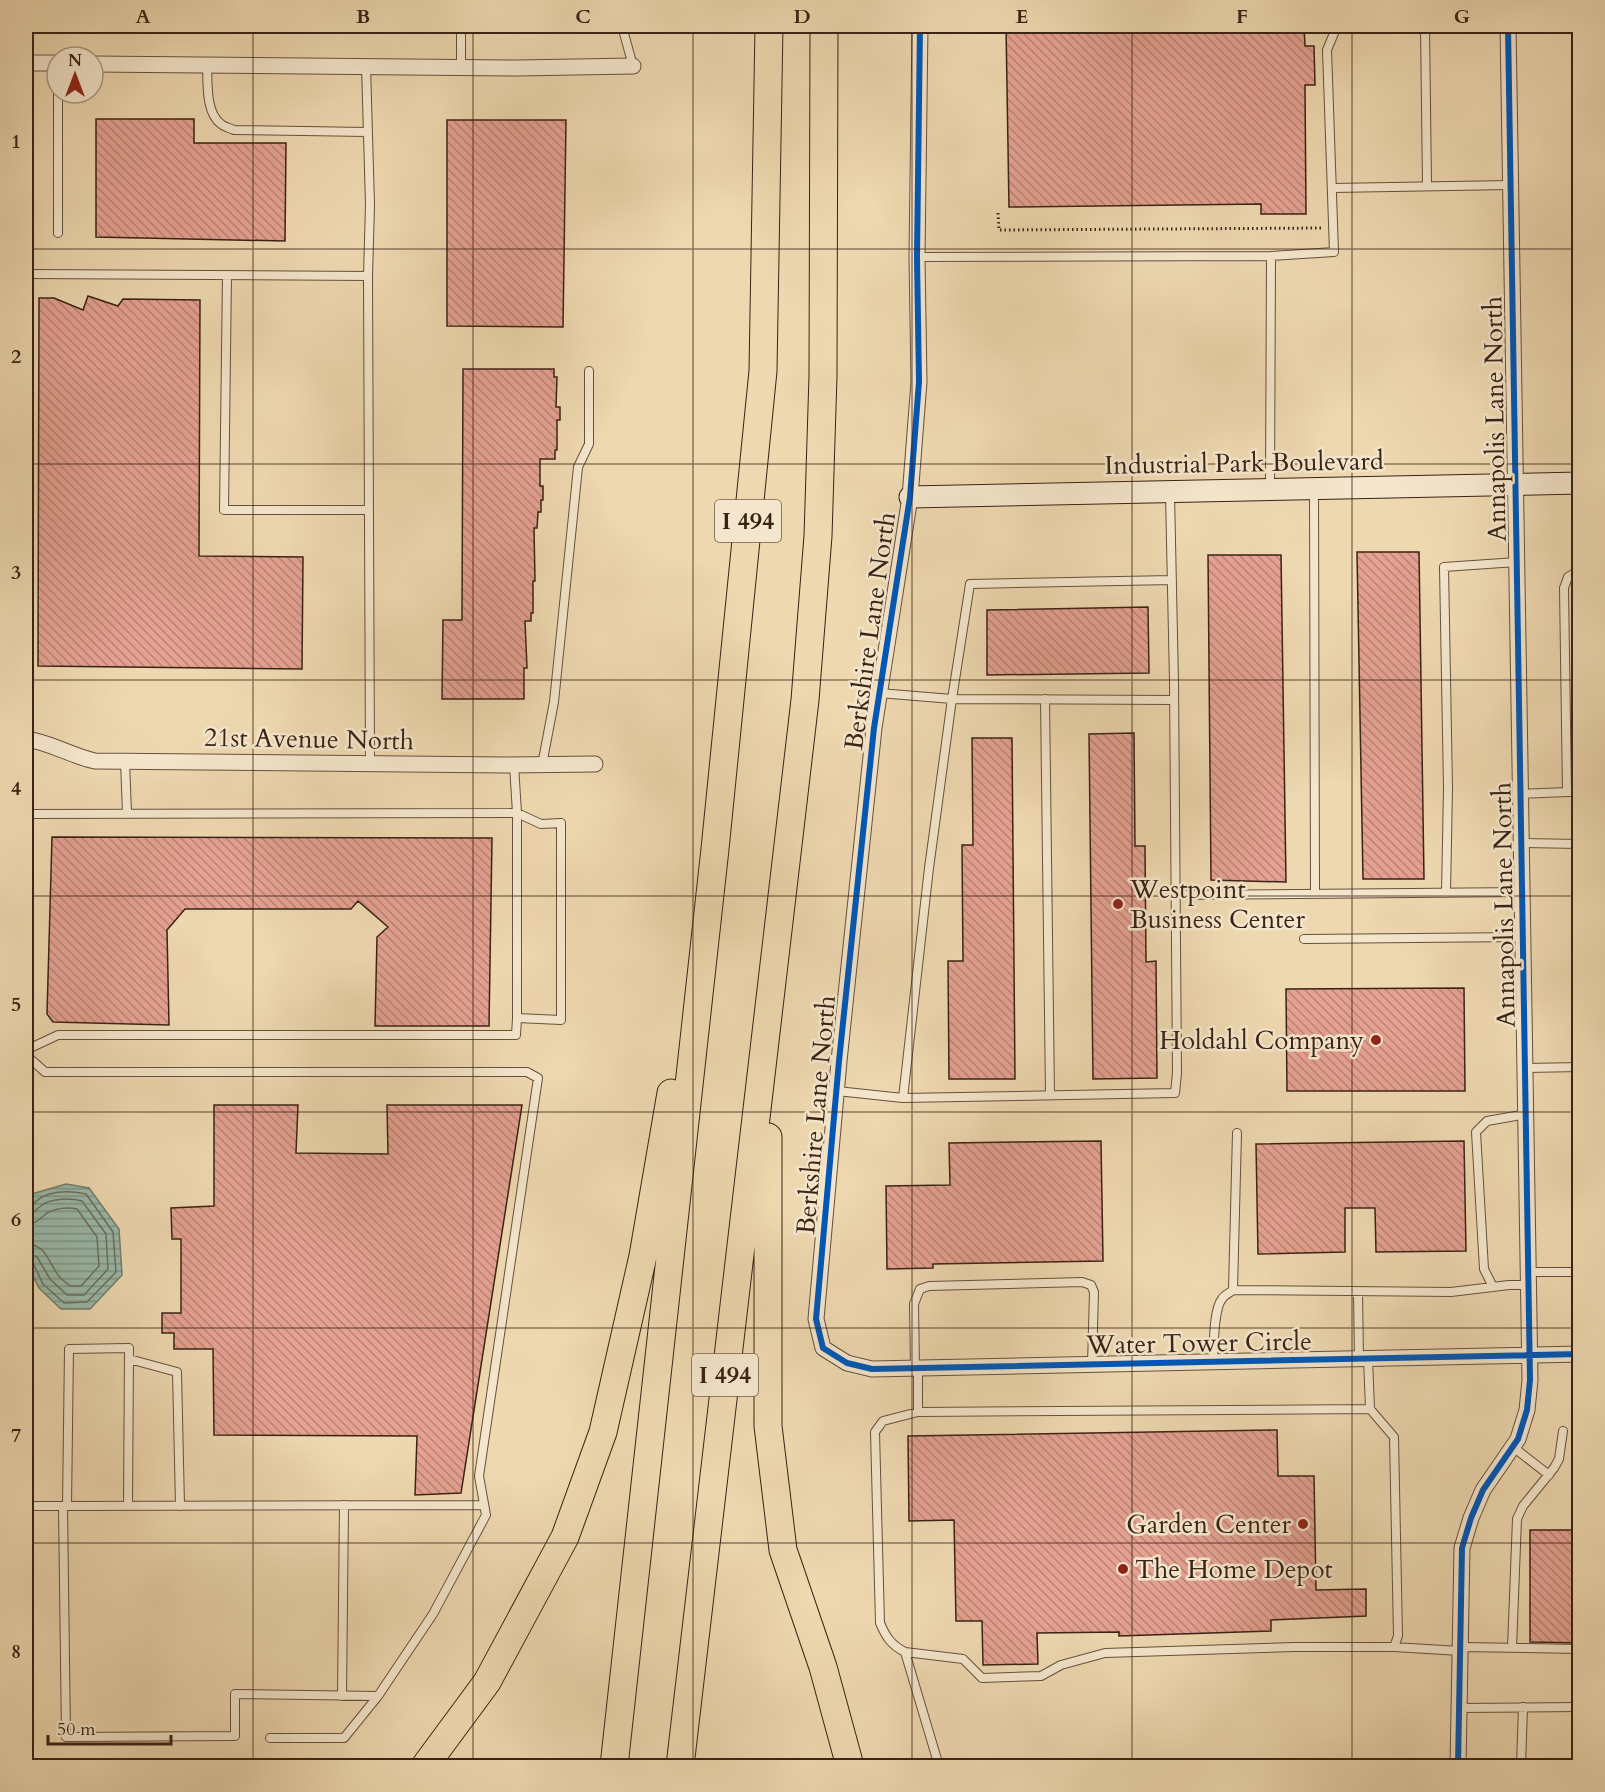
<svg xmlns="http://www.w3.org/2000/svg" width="1605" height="1792" font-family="Cardo,serif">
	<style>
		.water { fill: url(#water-rules); stroke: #737d6e; stroke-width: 1.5 }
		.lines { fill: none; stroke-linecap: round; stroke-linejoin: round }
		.shore { stroke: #6a6e60; stroke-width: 1.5 }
		.building { fill: url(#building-back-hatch); stroke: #3a2215; stroke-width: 1.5 }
		.lane-casing { stroke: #67503c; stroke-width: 10 }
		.street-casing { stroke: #67503c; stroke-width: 17 }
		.secondary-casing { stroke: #3a2215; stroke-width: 23 }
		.highway-casing { stroke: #3a2215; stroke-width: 29 }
		.path { stroke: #3a2215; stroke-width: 3; stroke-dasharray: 1.5 3; stroke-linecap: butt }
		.lane { stroke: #f4e6cc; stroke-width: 8 }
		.street { stroke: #f4e6cc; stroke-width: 15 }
		.secondary { stroke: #f4e6cc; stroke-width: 21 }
		.highway { stroke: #eed8b0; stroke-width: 27 }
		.cycleway-casing { stroke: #f4e6cc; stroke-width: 10 }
		.cycleway { stroke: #0057b8; stroke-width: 6 }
		.grid { fill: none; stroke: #3a2215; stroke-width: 1.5; stroke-opacity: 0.55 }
		.poi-dot { fill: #8f2418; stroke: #f4e6cc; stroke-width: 2 }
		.labels { text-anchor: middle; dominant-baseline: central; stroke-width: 5; stroke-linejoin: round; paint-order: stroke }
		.shield { fill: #f4e6cc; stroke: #725d4c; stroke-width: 1.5 }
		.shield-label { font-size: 24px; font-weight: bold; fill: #3a2215 }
		.street-label { font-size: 26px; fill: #3a2215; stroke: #f4e6cc }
		.poi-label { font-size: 26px; fill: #3a2215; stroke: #f4e6cc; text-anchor: start }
		.neatline { fill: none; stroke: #3a2215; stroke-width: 2 }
		.grid-label { font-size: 20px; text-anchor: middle; font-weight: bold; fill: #3a2215 }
	</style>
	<defs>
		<pattern id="water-rules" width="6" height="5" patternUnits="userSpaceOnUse" patternTransform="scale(1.5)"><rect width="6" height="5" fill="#99baaa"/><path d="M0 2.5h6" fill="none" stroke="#7e9789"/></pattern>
		<pattern id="building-back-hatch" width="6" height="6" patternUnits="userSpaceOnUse" patternTransform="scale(1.5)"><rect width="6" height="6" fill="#e5a192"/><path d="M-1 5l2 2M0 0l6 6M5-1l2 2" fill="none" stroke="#bb8376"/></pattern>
	</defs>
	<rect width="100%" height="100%" fill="#eed8b0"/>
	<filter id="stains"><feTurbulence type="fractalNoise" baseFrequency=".00333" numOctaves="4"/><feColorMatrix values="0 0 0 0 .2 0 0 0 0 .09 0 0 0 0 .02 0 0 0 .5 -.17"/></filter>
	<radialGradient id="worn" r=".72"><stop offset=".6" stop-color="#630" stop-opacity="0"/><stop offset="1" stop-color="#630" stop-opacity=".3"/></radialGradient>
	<path class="water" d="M66 1184 89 1188 119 1229 122 1275 90 1309H61L39 1288 26 1262V1205L32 1194Z"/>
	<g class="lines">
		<path class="shore" d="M26 1207 32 1206C43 1190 68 1190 86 1194L113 1232 116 1272 87 1302 64 1303 43 1284 33 1263 26 1261
			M26 1215C35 1214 35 1210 42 1205 52 1198 71 1198 82 1201L106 1234 108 1269 84 1295H67L50 1279 37 1257 26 1253
			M26 1224C37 1224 39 1219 47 1213 55 1208 68 1207 77 1209L97 1237 99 1266 81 1286H70C65 1282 59 1278 56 1272 47 1258 45 1245 26 1244"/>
	</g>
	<path class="building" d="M1006 26H1304L1305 46H1314L1315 85H1305L1306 214H1261V204L1009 207Z
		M96 119H194V143H286L285 241 96 237Z
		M447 120H566L563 327 447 326Z
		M88 296 118 306 123 299 200 300 199 556 303 557 302 669 38 666 39 298H54L83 310Z
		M463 369H554V377H557L556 407H560V420H557V450H555V459H540V486H543V500H541V512H538L537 528H534L535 581H533V613H531V621H525L527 668H524V699H442L443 620H462Z
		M1357 552H1419L1424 879H1363Z
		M1208 555H1281L1286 882 1211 880Z
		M1148 607 1149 673 987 675V610Z
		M1134 733 1135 846H1145L1146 962 1156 961 1157 1078 1093 1079 1089 734Z
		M972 738H1012L1015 1079H949L948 961H963L962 845H973Z
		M52 837 492 838 489 1026H375L377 937 388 927 358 901 351 909H185L167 930 169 1025 53 1022 47 1014Z
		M1464 988 1465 1091H1287L1286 989Z
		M214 1105H298L296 1153 388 1154 387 1105H522L461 1493 415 1495 417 1436 214 1435 213 1349H174V1333H162V1313H181V1239H172L171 1208 214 1206Z
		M1101 1141 1103 1261 933 1264V1268L887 1269 886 1186 950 1185 949 1143Z
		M1464 1141 1466 1251 1376 1252 1375 1208H1345V1252L1258 1254 1256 1144Z
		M1277 1430 1278 1476H1314L1316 1590 1366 1589V1616L1271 1620V1631L1119 1636V1632L1037 1633 1038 1664 983 1665 982 1621H956L954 1520 909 1521 908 1436Z
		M1530 1530H1580V1643L1530 1642Z"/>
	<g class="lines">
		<g class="lane-casing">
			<path id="lane" d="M461 26V66
				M622 26 633 66
				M1425 26 1427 186
				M207 64C208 82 205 112 221 124 224 127 230 128 234 130L368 132
				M366 65 370 205 368 276
				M1333 188 1510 185
				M58 233V93
				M917 257 1271 256 1334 252 1327 50 1337 26
				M26 274 368 276 370 763
				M227 275 224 510H369
				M1270 488 1271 256
				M1314 489 1315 894
				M1580 570 1568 577 1564 588 1567 792H1580
				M1172 580 970 584 952 699 1174 700
				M1045 699 1050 1095
				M125 761 127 813
				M514 765 517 813V1018
				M542 765 554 702 578 467 589 444V371
				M1521 794 1567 792
				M26 814 517 813 541 824 561 823V1020L517 1018 516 1035H58L26 1050
				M1522 843 1580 844
				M1446 893 1448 788 1444 567 1517 562
				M1175 895 1523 892
				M1304 939 1524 937
				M26 1055 45 1072H527L538 1078 479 1476 486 1515 433 1614 378 1696 235 1694V1736L66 1737 63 1506H26
				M1526 1068 1580 1067
				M837 1091 903 1098 929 868 952 699 879 693
				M903 1098 1175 1093 1177 1073 1174 682 1170 494
				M1528 1272H1580
				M1493 1287 1484 1269 1476 1132 1487 1121 1527 1114
				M1233 1290 1237 1133
				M1358 1293 1359 1359
				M1368 1358 1370 1409
				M129 1359 177 1372 180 1506
				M1213 1362C1214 1347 1213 1310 1222 1299 1224 1295 1230 1293 1233 1290L1451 1292 1509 1285H1528
				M915 1368 914 1304 920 1289 929 1286 1082 1282 1091 1285 1094 1292 1092 1364
				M918 1368V1412
				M1513 1447 1549 1475
				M63 1506 484 1505
				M67 1506 69 1349 129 1348 128 1506
				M1460 1647 1580 1649
				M1512 1648 1517 1519 1523 1506 1554 1468 1559 1459 1563 1431
				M905 1652 963 1659 982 1678 1041 1676 1061 1665 1105 1653 1295 1647H1394
				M342 1696 344 1505
				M1458 1708 1580 1707
				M270 1738H344L378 1696
				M939 1766 905 1652C891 1645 886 1637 880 1623L875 1432 883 1421 918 1412 1370 1409 1394 1437 1398 1636 1394 1647 1460 1651
				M1521 1766 1523 1707"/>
		</g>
		<g class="street-casing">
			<path id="street" d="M920 26 917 257 919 382 910 497 874 728 839 1061 816 1319 823 1348 847 1363 872 1369 1580 1354
				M26 63H57
				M93 64 518 68 633 66
				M26 739C50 742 71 756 95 761L506 765 595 764
				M1458 1766 1462 1548 1471 1518 1483 1490 1518 1439 1527 1410 1530 1380 1508 26"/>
		</g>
		<g class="secondary-casing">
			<path id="secondary" d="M910 497 1580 483"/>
		</g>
		<g class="highway-casing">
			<path id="highway" d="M768 1137V1426L783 1550 823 1667 850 1766
				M425 1766 487 1682 565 1537 603 1432 643 1256 671 1093
				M614 1766 715 849 763 371 769 26
				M680 1766 805 700 818 536 823 376 824 26"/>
		</g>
		<path class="path" d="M998 213 999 230 1323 228"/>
		<use href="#lane" class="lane"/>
		<use href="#street" class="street"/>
		<use href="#secondary" class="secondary"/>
		<use href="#highway" class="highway"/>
		<g class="cycleway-casing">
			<path id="cycleway" d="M920 26 917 257 919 382 910 497 874 728 839 1061 816 1319 823 1348 847 1363 872 1369 1580 1354
				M1458 1766 1462 1548 1471 1518 1483 1490 1518 1439 1527 1410 1530 1380 1508 26"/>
		</g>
		<use href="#cycleway" class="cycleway"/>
	</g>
	<path class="grid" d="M253 26V1766M473 26V1766M693 26V1766M912 26V1766M1132 26V1766M1352 26V1766M26 249H1580M26 464H1580M26 680H1580M26 896H1580M26 1112H1580M26 1328H1580M26 1543H1580"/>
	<g class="poi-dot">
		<circle cx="1118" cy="904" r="6"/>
		<circle cx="1376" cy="1040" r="6"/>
		<circle cx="1303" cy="1524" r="6"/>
		<circle cx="1123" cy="1569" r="6"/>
	</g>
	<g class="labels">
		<g class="shield">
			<rect x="715" y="500" width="66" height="42" rx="4.5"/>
			<rect x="692" y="1354" width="66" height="42" rx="4.5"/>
		</g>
		<g class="shield-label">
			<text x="748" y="521">I 494</text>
			<text x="725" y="1375">I 494</text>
		</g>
		<g class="street-label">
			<text transform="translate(1495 419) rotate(-91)">Annapolis Lane North</text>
			<text transform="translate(1244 463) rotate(-1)">Industrial Park Boulevard</text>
			<text transform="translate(870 631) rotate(-82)">Berkshire Lane North</text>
			<text transform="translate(309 739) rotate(1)">21st Avenue North</text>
			<text transform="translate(1504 905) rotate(-91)">Annapolis Lane North</text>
			<text transform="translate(816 1115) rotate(-85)">Berkshire Lane North</text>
			<text transform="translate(1199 1343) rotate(-1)">Water Tower Circle</text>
		</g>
		<g class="poi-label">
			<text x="1130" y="889">Westpoint<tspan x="1130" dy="30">Business Center</tspan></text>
			<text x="1364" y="1040" text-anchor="end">Holdahl Company</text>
			<text x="1291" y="1524" text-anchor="end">Garden Center</text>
			<text x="1135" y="1569">The Home Depot</text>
		</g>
	</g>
	<rect width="1605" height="1792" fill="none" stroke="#eed8b0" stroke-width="66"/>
	<g transform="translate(75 75)"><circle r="28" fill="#f4e6cc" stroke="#aa9883" stroke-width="1.5"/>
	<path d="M0-4.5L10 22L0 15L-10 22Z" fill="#8f2418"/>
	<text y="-9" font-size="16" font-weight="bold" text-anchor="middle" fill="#3a2215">N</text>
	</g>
	<path d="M48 1735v9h123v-9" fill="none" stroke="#3a2215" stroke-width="3"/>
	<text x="57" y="1735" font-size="18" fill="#3a2215" stroke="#f4e6cc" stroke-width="4.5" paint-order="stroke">50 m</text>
	<rect x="33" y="33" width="1539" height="1726" class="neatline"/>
	<g class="grid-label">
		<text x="143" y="23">A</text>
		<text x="363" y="23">B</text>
		<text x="583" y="23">C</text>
		<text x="802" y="23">D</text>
		<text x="1022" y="23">E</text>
		<text x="1242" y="23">F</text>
		<text x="1462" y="23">G</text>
		<text x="16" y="148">1</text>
		<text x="16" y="363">2</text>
		<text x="16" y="579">3</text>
		<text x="16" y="795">4</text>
		<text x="16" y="1011">5</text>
		<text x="16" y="1226">6</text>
		<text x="16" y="1442">7</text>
		<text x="16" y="1658">8</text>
	</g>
	<rect width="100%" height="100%" filter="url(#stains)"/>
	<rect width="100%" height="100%" fill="url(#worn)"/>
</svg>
